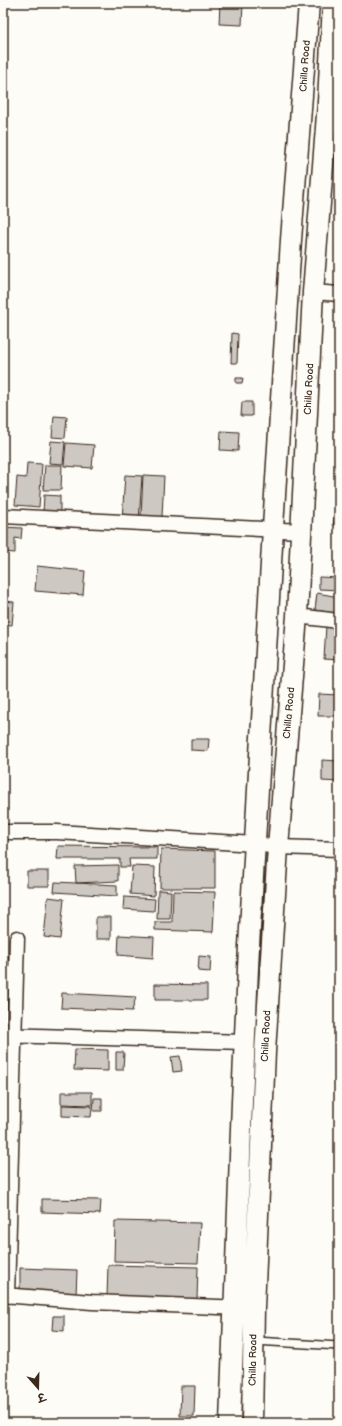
<svg xmlns="http://www.w3.org/2000/svg" width="342" height="1426" font-family="'Balsamiq Sans','Playpen Sans Deva',sans-serif">
	<style>
		.building { fill: #cdc8c2; stroke: #3b2a1e }
		.lines { fill: none; stroke-linecap: round; stroke-linejoin: round }
		.lane-casing { stroke: #3b2a1e; stroke-width: 10 }
		.street-casing { stroke: #3b2a1e; stroke-width: 17 }
		.secondary-casing { stroke: #3b2a1e; stroke-width: 23 }
		.lane { stroke: #fdfcf7; stroke-width: 7 }
		.street { stroke: #fdfcf7; stroke-width: 14 }
		.secondary { stroke: #fdfcf7; stroke-width: 20 }
		.labels { text-anchor: middle; dominant-baseline: central; stroke-width: 3.5; stroke-linejoin: round; paint-order: stroke }
		.street-label { font-size: 10px; fill: #3b2a1e; stroke: #fdfcf7 }
	</style>
	<rect width="100%" height="100%" fill="#fdfcf7"/>
	<filter id="ink" filterUnits="userSpaceOnUse"><feTurbulence type="fractalNoise" baseFrequency=".025" numOctaves="2"/><feDisplacementMap in="SourceGraphic" scale="8" xChannelSelector="R" yChannelSelector="G"/><feConvolveMatrix kernelMatrix="1 2 1 2 8 2 1 2 1" color-interpolation-filters="sRGB"/></filter>
	<g filter="url(#ink)">
		<path class="building" d="M220 3H243L242 25 219 24Z
			M232 333 238 334 237 363H231Z
			M338 357H339V391L335 390Z
			M236 378H243L242 383H236Z
			M339 397V416L337 415Z
			M242 402H252V416H241Z
			M54 416 67 417 65 438 52 437Z
			M339 422V448H336Z
			M221 431 239 432 238 451 220 450Z
			M51 441 65 442 63 464 49 463Z
			M66 443 94 445 92 468 64 466Z
			M3 460H5L3 480Z
			M27 463 42 464 39 507 15 505 17 477 26 478Z
			M45 465H62L61 490H43Z
			M125 475 142 476 139 521 122 520Z
			M143 475 164 476 162 517 141 516Z
			M338 475H339V498H337Z
			M44 495 60 496V513L43 512Z
			M335 512 339 513V525H333Z
			M3 527 22 528 21 539 15 538V553L3 552Z
			M37 566 85 571 83 595 35 591Z
			M319 577 339 578V590L319 589Z
			M317 593 339 597V614L315 610Z
			M3 601 14 602 12 625 3 624Z
			M326 625 339 626V660L324 659Z
			M319 694 339 695V716H318Z
			M191 739H209L208 751 191 750Z
			M322 760 339 761V782L322 781Z
			M58 846 157 847V859H129L130 867H120V859H57Z
			M161 849 215 851V888H160Z
			M118 865V881L76 883 75 866Z
			M132 866 155 867 154 896 130 894Z
			M27 871H49V886H27Z
			M55 882 117 885V896L54 892Z
			M158 890 171 891 170 919H157Z
			M173 891 215 892 213 932 155 930V922H172Z
			M48 897 64 899 60 939 44 937Z
			M124 897 155 899 154 911 123 909Z
			M96 917H111V939H96Z
			M119 935 154 937 153 958 118 955Z
			M3 955 14 957 6 1003 3 1002Z
			M199 956 211 957 210 972 198 971Z
			M155 984 207 985V1000H155Z
			M62 993 136 997 132 1011 61 1008Z
			M75 1049 108 1050V1071L74 1070Z
			M116 1052H124L123 1070H116Z
			M180 1056 182 1071 173 1072 171 1057Z
			M61 1092H92V1105L61 1104Z
			M94 1098H102V1111H93Z
			M62 1105 92 1106 91 1117 62 1116Z
			M42 1199 101 1200 100 1214 42 1212Z
			M115 1221 200 1223 198 1263 114 1261Z
			M108 1265 198 1267 197 1299 107 1297Z
			M20 1268 77 1270 76 1296 20 1295Z
			M53 1316H64V1331L52 1330Z
			M181 1386H195L194 1416H180Z"/>
		<g class="lines">
			<g class="lane-casing">
				<path id="lane" d="M255 1341 339 1346"/>
			</g>
			<g class="street-casing">
				<path id="street" d="M313 292 339 294
					M3 516 301 531
					M297 616 339 621
					M3 832H57L255 844 278 847 339 849
					M3 1035 244 1042
					M3 1295 92 1302 243 1308
					M7 1296 17 938"/>
			</g>
			<g class="secondary-casing">
				<path id="secondary" d="M230 1423 242 1102 249 946 274 511 291 240 309 3
					M252 1423 254 1308 265 1052 278 847 297 616 313 292 328 102 333 3"/>
			</g>
			<use href="#lane" class="lane"/>
			<use href="#street" class="street"/>
			<use href="#secondary" class="secondary"/>
		</g>
	</g>
	<g class="labels">
		<g class="street-label">
			<text transform="translate(305 66) rotate(-86)">Chilla Road</text>
			<text transform="translate(309 389) rotate(-87)">Chilla Road</text>
			<text transform="translate(289 713) rotate(-85)">Chilla Road</text>
			<text transform="translate(266 1036) rotate(-87)">Chilla Road</text>
			<text transform="translate(253 1360) rotate(-89)">Chilla Road</text>
		</g>
	</g>
	<rect width="342" height="1426" fill="none" stroke="#fdfcf7" stroke-width="16"/>
	<rect x="8" y="8" width="326" height="1410" fill="none" stroke="#3b2a1e" stroke-width="1.5" filter="url(#ink)"/>
	<g transform="translate(38 1388) rotate(160)" stroke="#fdfcf7" stroke-width="3" paint-order="stroke">
	<path d="M0-3L7 15L0 10L-7 15Z" fill="#3b2a1e"/>
	<text y="-6" font-size="11" font-weight="bold" text-anchor="middle" fill="#3b2a1e">उ</text>
	</g>
</svg>
